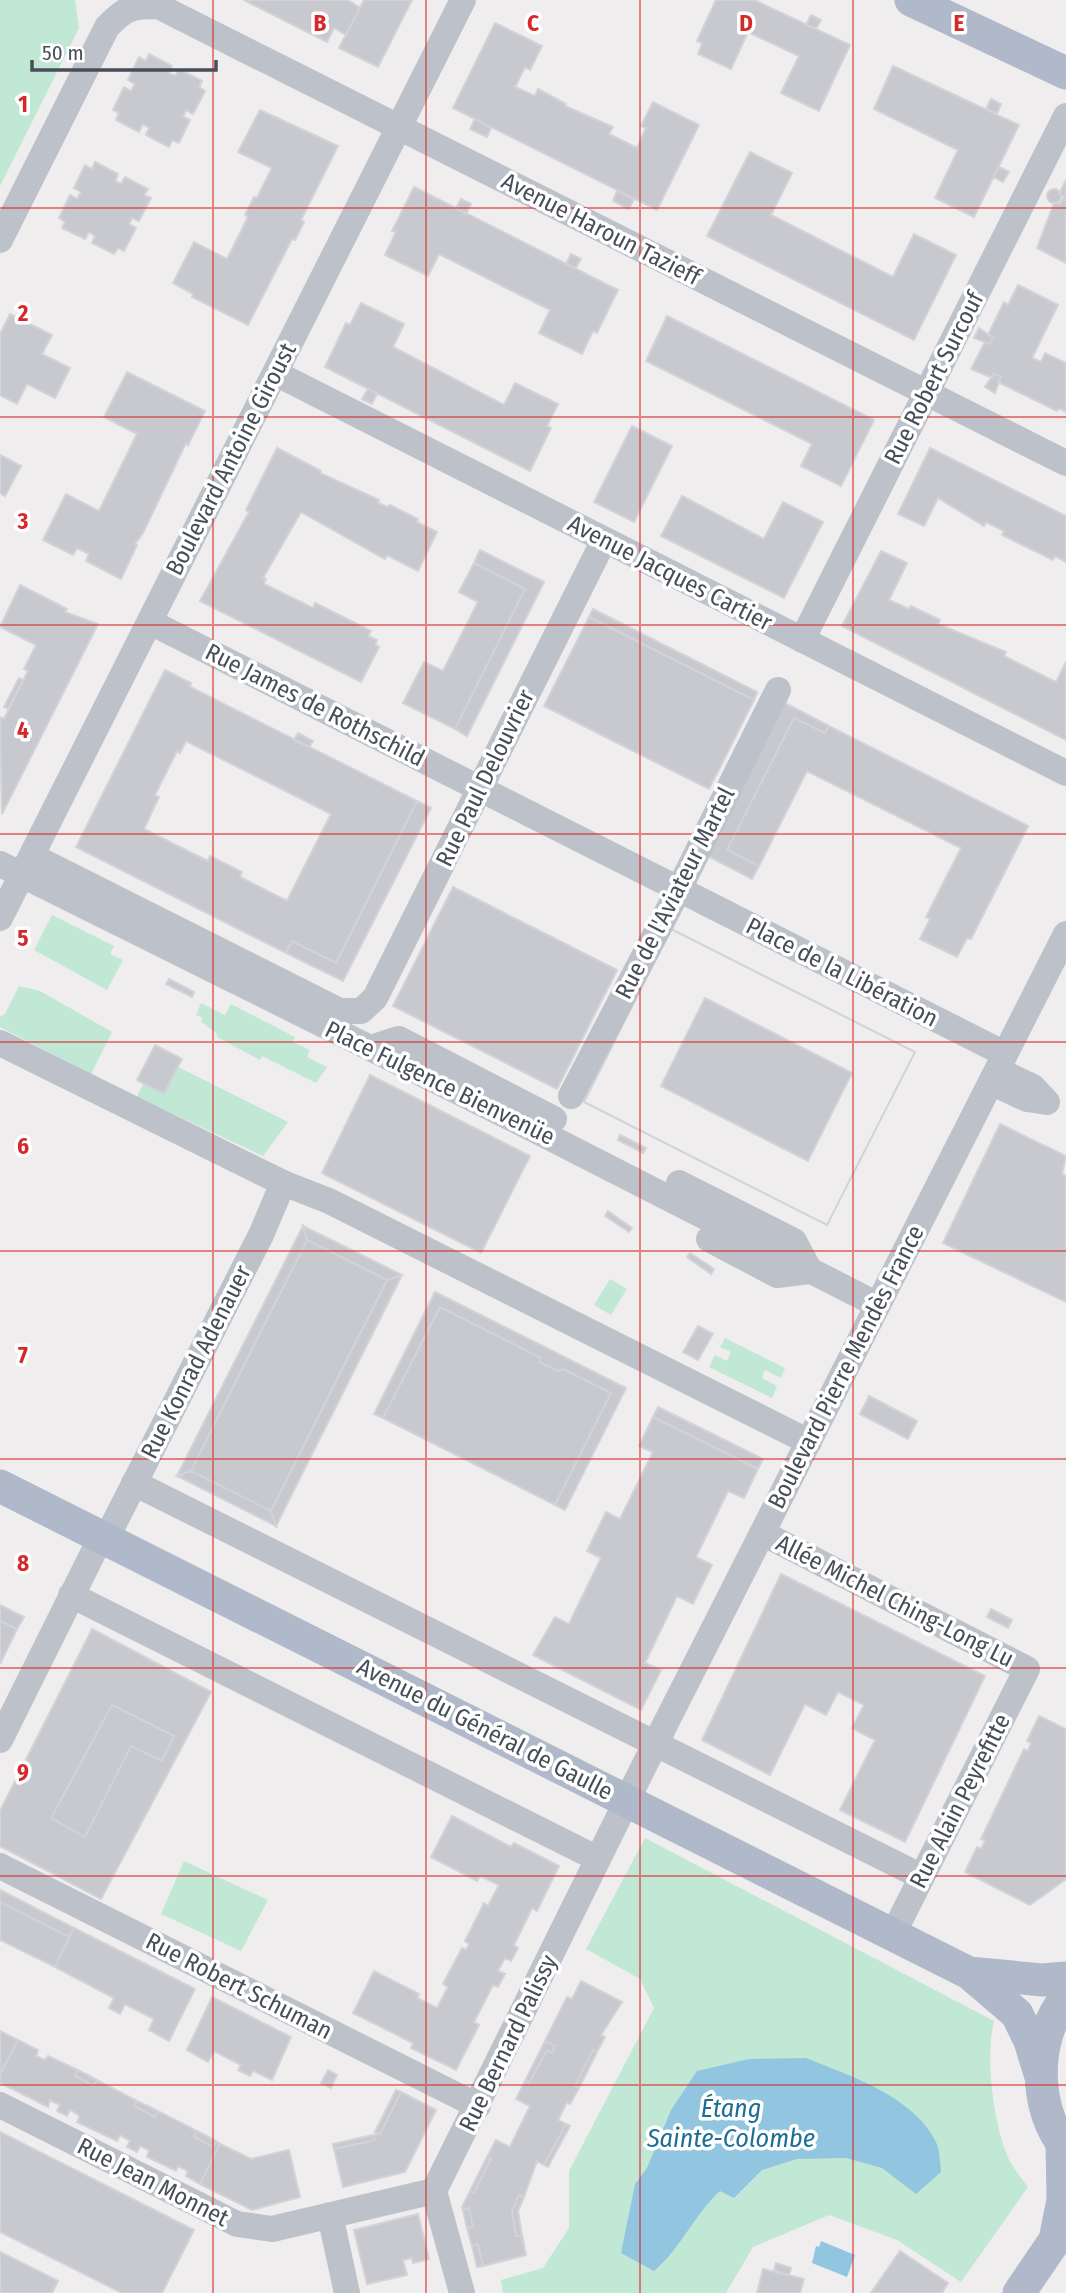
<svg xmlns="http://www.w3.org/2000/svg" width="1066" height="2293" font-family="'Fira Sans Condensed',sans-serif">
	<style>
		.green { fill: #c0e8d5 }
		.water { fill: #92c6e0 }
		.building { fill: #c8c9cf; stroke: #d2d3d8; stroke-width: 2; fill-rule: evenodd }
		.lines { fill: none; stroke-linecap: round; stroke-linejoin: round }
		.minor { stroke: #bdc2ca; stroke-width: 26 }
		.major { stroke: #b0b9c9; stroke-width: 33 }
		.grid { fill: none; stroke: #d62828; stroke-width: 2; stroke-opacity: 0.55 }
		.labels { text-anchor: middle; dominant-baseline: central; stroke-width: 7; stroke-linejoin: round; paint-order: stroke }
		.street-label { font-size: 24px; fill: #484e58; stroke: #fff }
		.water-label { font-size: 26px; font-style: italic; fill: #1d6d95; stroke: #fff }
		.grid-label { font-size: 23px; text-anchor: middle; font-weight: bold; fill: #d62828; stroke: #fff; stroke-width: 7; stroke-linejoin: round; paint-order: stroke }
	</style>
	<rect width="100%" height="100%" fill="#efeded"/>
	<path class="green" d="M0 0H75L79 28 0 186Z
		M52 915 114 946 110 954 123 960 107 990 34 950Z
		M19 986 40 991 112 1032 91 1074 0 1027V1017L5 1014Z
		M201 1003 225 1015 231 1004 295 1037 293 1042 310 1050 307 1057 327 1067 316 1083 262 1056 260 1060 217 1037V1034L201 1021 203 1018 196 1015Z
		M178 1067 288 1122 263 1156 137 1097 143 1084 164 1094Z
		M610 1279 627 1289 611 1315 594 1305Z
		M725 1338 785 1368 781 1378 765 1370 762 1378 777 1386 772 1398 709 1367 715 1355 727 1361 731 1352 720 1347Z
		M645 1838 994 2021C985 2057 993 2120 1007 2155 1011 2166 1021 2177 1028 2187L961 2282 897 2240 829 2215 753 2247 726 2293H503L501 2280 543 2268 569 2228V2171L654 2008 640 1979 586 1949Z
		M184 1861 268 1900 241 1951 161 1914Z"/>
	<path class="water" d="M806 2058C850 2076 911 2095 935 2140 940 2149 940 2162 941 2172L916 2194 882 2168 846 2158 797 2159 762 2170 734 2198 720 2191C694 2215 681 2248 654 2271L621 2253 635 2184 647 2168 671 2110 697 2071 749 2059Z
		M821 2241 855 2255 847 2277 812 2263 816 2246 819 2247Z"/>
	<path class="building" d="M244 0H348L360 8 346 35 334 28 327 42Z
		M364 0H412L378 67 339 48Z
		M716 0H754L850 45 819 111 781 93 799 56 748 32 731 69 698 54 702 43 697 41Z
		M811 15 821 20 816 29 806 25Z
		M495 23 542 46 530 70 525 67 515 87 535 96 538 89 566 104 565 106 613 127 609 134 637 148 646 128 641 126 653 102 699 125 657 210 453 108Z
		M149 54 172 66 169 73 175 76 179 69 202 81 199 87 205 91 193 114 186 110 183 117 190 120 179 143 172 140 169 147 146 135 149 128 143 124 139 132 116 120 119 113 113 110 124 87 131 91 135 84 128 80 139 57 146 61Z
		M893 66 1019 125 974 217 935 198 958 150 874 109Z
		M991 99 1001 104 997 114 986 109Z
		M260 110 338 146 301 220 304 222 295 240 292 239 248 325 192 297 193 294 173 283 194 242 227 259 248 217 245 215 254 197 257 198 272 168 238 152Z
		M475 119 491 128 487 137 470 129Z
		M750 152 792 173 771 215 893 277 914 234 956 255 914 340 707 236Z
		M95 162 118 174 115 181 121 184 125 177 148 189 144 195 151 198 139 221 132 218 129 224 136 228 124 251 118 248 114 254 92 243 95 236 89 232 85 239 62 228 65 222 59 218 70 195 77 199 81 192 74 188 85 165 92 169Z
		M999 167 1009 172 1003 182 994 177Z
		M1066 180V263L1037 248 1054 203 1060 204 1064 197 1059 194Z
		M414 187 618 290 597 333 593 331 582 354 539 333 550 310 439 254 428 276 385 255 396 232 392 231Z
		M1047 196a7 7 0 1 1 14 0a7 7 0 1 1-14 0Z
		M617 191 634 199 629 209 613 201Z
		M461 199 471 204 466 214 456 208Z
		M571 254 581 259 575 269 566 264Z
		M1018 285 1058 305 1032 358 1041 362 1045 353 1066 363V412L1059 408 1057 411 998 382 1001 377 994 373 992 378 971 369 985 342 990 344 993 338 988 335 1004 302 1008 305Z
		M361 303 404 324 393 347 504 405 515 383 558 404 547 426 551 428 530 471 325 367 346 323 350 325Z
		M10 314 52 335 42 354 70 368 55 398 27 384 17 404 0 395V334Z
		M667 316 874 420 841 486 801 466 812 444 646 361Z
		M979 328 993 338 990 344 974 338Z
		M127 372 205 411 188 445 186 443 143 533 135 544 137 545 121 579 86 561 89 554 77 548 73 555 43 540 66 494 99 511 137 434 104 417Z
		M994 373 1001 377 995 393 985 387Z
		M368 389 377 394 372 404 362 399Z
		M632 426 672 446 634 522 594 502Z
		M277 448 321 471 320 473 379 500 378 503 388 507 390 505 418 519 417 522 437 532 418 571 387 555 385 559 301 512 263 578 266 579 264 584 313 608 315 603 371 631 368 636 377 640 375 645 379 647 361 682 200 601 249 512 246 510Z
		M930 448 1066 516V562L1055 556 1053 560 1002 535 1004 531 986 522 984 526 938 498 924 526 898 514Z
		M0 455 21 466 5 496 0 493Z
		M682 496 764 539 783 502 823 522 784 598 661 536Z
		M480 550 544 582 467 736 455 729 525 589 474 563Z
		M881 551 907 563 889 600 909 609 911 606 940 620 938 624 1006 652 1004 656 1056 682 1066 662V740L842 626Z
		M474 563 525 589 455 729 403 703 424 662 443 671 478 602 459 592Z
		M20 585 67 609 65 612 98 624 2 814 0 717 4 719 28 671 24 669 36 645 0 627Z
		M593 609 757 692 754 700 589 617Z
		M589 617 754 700 709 789 544 706Z
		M165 670 191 683 190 687 417 801 336 963 292 941 286 953 76 847ZM186 741 331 814 287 901 240 877 242 872 210 856 208 861 144 829 159 797 155 795 177 751 180 753Z
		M19 678 23 680 8 709 4 707Z
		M785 703 829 726 825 733 794 718 727 850 759 866 752 879 708 856Z
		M794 718 825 733 829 726 1028 826 971 939 967 938 957 957 920 939 930 919 926 917 961 848 807 771 759 866 727 850Z
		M298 733 313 741 309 747 294 740Z
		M417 801 431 808 343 981 286 953 292 941 336 963Z
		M453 887 617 970 557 1089 393 1006Z
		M671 929 915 1052 827 1225 584 1102ZM705 998 852 1073 808 1161 661 1086Z
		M671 929 915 1052 827 1225 584 1102Z
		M169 979 194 992 192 997 166 984Z
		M155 1045 182 1059 164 1094 137 1080Z
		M370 1075 530 1156 481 1253 322 1173Z
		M1000 1124 1066 1156 1062 1174 1066 1176V1302L943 1243Z
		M620 1135 646 1148 643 1153 618 1140Z
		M608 1211 632 1228 629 1232 605 1216Z
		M303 1226 307 1240 191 1471 177 1476Z
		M303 1226 402 1275 387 1280 307 1240Z
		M307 1240 387 1280 271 1511 191 1471Z
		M690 1253 714 1269 711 1274 687 1257Z
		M402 1275 276 1526 271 1511 387 1280Z
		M435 1292 626 1388 565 1510 555 1505 611 1393 563 1369 558 1371 539 1362 541 1358 440 1307 383 1418 374 1414Z
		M440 1307 541 1358 539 1362 558 1371 563 1369 611 1393 555 1505 383 1418Z
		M698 1326 713 1334 698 1360 683 1352Z
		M869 1396 917 1421 908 1439 860 1414Z
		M658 1407 763 1459 758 1469 653 1417Z
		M653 1417 758 1469 744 1498 728 1491 696 1557 712 1565 693 1604 677 1596 645 1663 661 1670 641 1710 533 1655 555 1617 569 1624 601 1558 587 1551 606 1512 620 1519 653 1452 639 1446Z
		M191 1471 271 1511 276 1526 177 1476Z
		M781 1574 985 1676 905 1842 840 1810 875 1740 852 1728 864 1705 838 1692 826 1715 805 1704 770 1775 702 1740Z
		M0 1605 24 1617 17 1629 0 1621Z
		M991 1609 1012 1620 1008 1628 987 1617Z
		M0 1621 17 1629 0 1664Z
		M92 1629 211 1692 101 1899 0 1846V1811ZM112 1705 174 1736 162 1761 131 1746 85 1837 51 1818Z
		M112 1705 174 1736 162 1761 131 1746 85 1837 51 1818Z
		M1039 1716 1066 1729V1879L1030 1905 965 1872 977 1847 981 1849 985 1841 981 1839 1024 1749 1028 1751 1031 1743 1027 1741Z
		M452 1816 511 1847 514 1843 559 1866 537 1911 532 1908 514 1945 518 1948 511 1961 505 1958 498 1971 505 1974 498 1987 493 1985 474 2022 479 2025 456 2070 411 2048 413 2043 353 2013 374 1971 419 1994 417 1998 437 2008 448 1987 443 1984 462 1948 466 1950 469 1944 465 1941 484 1903 488 1906 499 1885 480 1876 477 1881 431 1857Z
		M0 1890 74 1928 69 1937 0 1902Z
		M0 1902 69 1937 55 1967 0 1940Z
		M74 1928 195 1989 169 2041 149 2030 154 2019 125 2004 120 2014 109 2008 114 1998 55 1967Z
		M581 1981 622 2002 601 2035 605 2037 597 2052 593 2050 575 2086 579 2088 570 2104 567 2102 558 2120 566 2124 544 2165 537 2161 524 2197 519 2195 512 2211 516 2236 522 2235 526 2255 483 2266 478 2244 472 2246 467 2228 473 2227 469 2208 463 2210 462 2207 470 2191 474 2193 491 2159 487 2157 496 2140 510 2147 530 2106 516 2099 525 2081 529 2083 547 2050 552 2053 555 2046 545 2041 567 1997 572 1999Z
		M212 1997 291 2037 272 2080 253 2071 250 2076 238 2070 241 2065 214 2051 208 2062 187 2050Z
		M0 2031 18 2040 2 2071H0Z
		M18 2040 38 2050 36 2056 45 2060 48 2056 78 2070 75 2076 94 2086 97 2080 137 2101 134 2106 155 2117 158 2111 197 2131 194 2137 213 2147 216 2141 220 2144 200 2184 186 2176 188 2171 178 2166 176 2171 147 2157 149 2150 140 2146 137 2152 127 2147 130 2141 120 2135 117 2141 77 2122 80 2116 70 2110 67 2116 57 2111 60 2105 50 2100 48 2107 0 2083V2074Z
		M545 2041 555 2046 552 2053 547 2050 529 2083 525 2081Z
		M593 2050 597 2052 579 2088 575 2086Z
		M78 2070 97 2080 94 2086 75 2076Z
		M328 2070 337 2075 331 2088 321 2083Z
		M396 2090 401 2092 380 2134 375 2132Z
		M401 2092 436 2110 405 2172 343 2187 334 2149 375 2140 373 2135 380 2134Z
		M137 2101 158 2111 155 2117 134 2106Z
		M566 2124 570 2126 548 2167 544 2165Z
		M197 2131 216 2141 213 2147 194 2137Z
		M0 2132 194 2230 162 2293H122L0 2232Z
		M373 2135 375 2140 334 2149 333 2144Z
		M220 2144 251 2159 289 2150 300 2197 252 2210 200 2184Z
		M487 2157 491 2159 474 2193 470 2191Z
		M519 2195 524 2197 518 2211 522 2235 516 2236 512 2211Z
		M469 2208 473 2227 467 2228 463 2210Z
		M418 2214 429 2259 413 2263 412 2258 403 2260 407 2275 367 2284 354 2230Z
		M478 2244 483 2266 477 2267 472 2246Z
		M900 2251 948 2283 942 2293H871Z
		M0 2252 58 2281 52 2293H0Z
		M776 2263 791 2268 789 2275 774 2271Z
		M763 2269 804 2279 800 2293H757Z"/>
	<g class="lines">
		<path class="minor" d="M0 240 107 27C125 8 131 6 158 6L1066 463
			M275 373 1066 773
			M150 622 1005 1054
			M802 640 1066 116
			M32 856 340 1011H361L375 998 604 540
			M0 864 541 1133 878 1305
			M0 918 463 0
			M0 1043 283 1183 329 1201 809 1442
			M371 1048 399 1039 554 1119
			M991 1082 1027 1099 1047 1102 1033 1087 997 1070
			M571 1096 679 889 778 690
			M679 1183 794 1241 810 1271
			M709 1239 777 1275 810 1271
			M134 1483 922 1877
			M762 1533 1027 1669 893 1934
			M106 1539 261 1235 283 1183
			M71 1595 598 1859
			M0 1740 101 1537
			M0 1866 478 2106
			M0 2105 237 2224 272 2229 434 2191
			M330 2215 347 2293
			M462 2293 434 2191 642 1770 1066 934"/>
		<path class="major" d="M911 0 1066 73
			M0 1486 969 1973 1017 2014 1030 2041 1041 2077
			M969 1973 1042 1980 1066 1978
			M1066 1998C1033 2037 1033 2109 1066 2148
			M1055 2240 1063 2200 1062 2143
			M1019 2293 1055 2240 1066 2231"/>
	</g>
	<path class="grid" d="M213 0V2293M426 0V2293M640 0V2293M853 0V2293M0 208H1066M0 417H1066M0 625H1066M0 834H1066M0 1042H1066M0 1251H1066M0 1459H1066M0 1668H1066M0 1876H1066M0 2085H1066"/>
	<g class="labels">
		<g class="street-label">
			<text transform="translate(601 229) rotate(27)">Avenue Haroun Tazieff</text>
			<text transform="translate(934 378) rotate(-63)">Rue Robert Surcouf</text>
			<text transform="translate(231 459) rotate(-63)">Boulevard Antoine Giroust</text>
			<text transform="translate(670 573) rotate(27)">Avenue Jacques Cartier</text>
			<text transform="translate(315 705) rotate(27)">Rue James de Rothschild</text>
			<text transform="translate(485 778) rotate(-64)">Rue Paul Delouvrier</text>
			<text transform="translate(675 893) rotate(-63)">Rue de l'Aviateur Martel</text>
			<text transform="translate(842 972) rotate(27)">Place de la Libération</text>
			<text transform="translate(440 1083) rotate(26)">Place Fulgence Bienvenüe</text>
			<text transform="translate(196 1362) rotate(-63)">Rue Konrad Adenauer</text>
			<text transform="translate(846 1367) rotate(-63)">Boulevard Pierre Mendès France</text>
			<text transform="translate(895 1601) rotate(27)">Allée Michel Ching-Long Lu</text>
			<text transform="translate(485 1729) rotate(27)">Avenue du Général de Gaulle</text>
			<text transform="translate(960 1801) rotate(-63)">Rue Alain Peyrefitte</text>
			<text transform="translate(239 1986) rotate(27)">Rue Robert Schuman</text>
			<text transform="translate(508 2043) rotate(-64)">Rue Bernard Palissy</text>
			<text transform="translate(153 2182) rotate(27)">Rue Jean Monnet</text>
		</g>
		<g class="water-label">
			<text x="731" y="2108">Étang<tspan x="731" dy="30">Sainte-Colombe</tspan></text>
		</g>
	</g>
	<g class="grid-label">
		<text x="320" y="31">B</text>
		<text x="533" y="31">C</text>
		<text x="746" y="31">D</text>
		<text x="959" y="31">E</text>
		<text x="23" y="112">1</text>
		<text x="23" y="321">2</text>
		<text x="23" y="529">3</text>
		<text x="23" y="738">4</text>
		<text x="23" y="946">5</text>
		<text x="23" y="1154">6</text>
		<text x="23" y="1363">7</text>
		<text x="23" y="1571">8</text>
		<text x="23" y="1780">9</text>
	</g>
	<path d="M32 60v10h184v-10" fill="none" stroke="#484e58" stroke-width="3.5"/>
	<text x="42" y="60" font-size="21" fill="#484e58" stroke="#ffffff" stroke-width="5" paint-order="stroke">50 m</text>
</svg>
